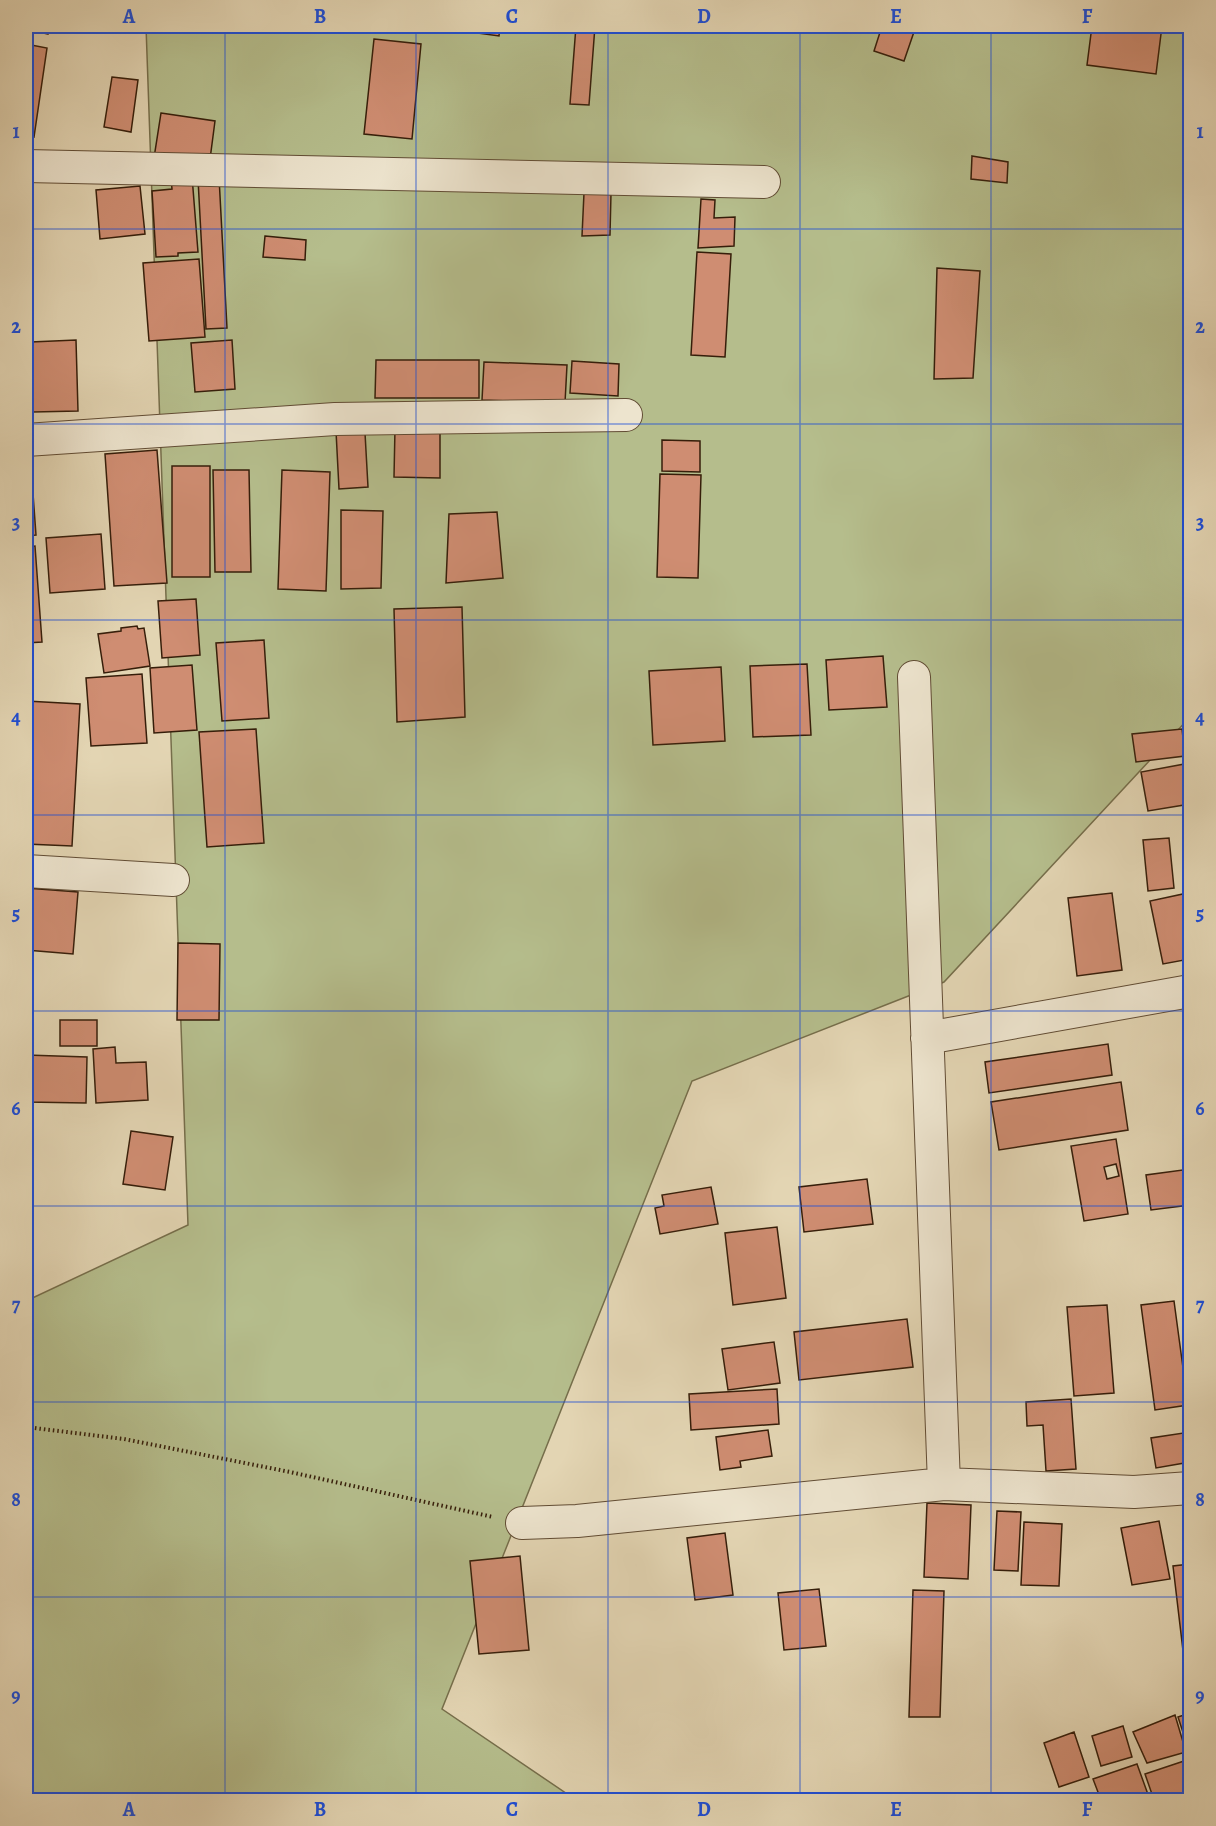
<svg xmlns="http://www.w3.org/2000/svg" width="1216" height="1826" font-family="Alegreya,serif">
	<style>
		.green { fill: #b5bd8c; stroke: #766e4b; stroke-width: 1.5 }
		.building { fill: #cf8d72; stroke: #361e0a; stroke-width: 1.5; fill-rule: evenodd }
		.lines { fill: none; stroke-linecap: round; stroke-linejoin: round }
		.minor-casing { stroke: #614c34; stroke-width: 34 }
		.path { stroke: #361e0a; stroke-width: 4; stroke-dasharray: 1.5 3; stroke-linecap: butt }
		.minor { stroke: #ede4ce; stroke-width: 32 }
		.grid { fill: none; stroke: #1d4ed8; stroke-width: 1.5; stroke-opacity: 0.55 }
		.neatline { fill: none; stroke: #1d4ed8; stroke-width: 2 }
		.grid-label { font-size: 20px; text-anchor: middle; font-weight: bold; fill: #1d4ed8 }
	</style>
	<rect width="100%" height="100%" fill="#e3d5b3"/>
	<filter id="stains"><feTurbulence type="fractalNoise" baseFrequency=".00333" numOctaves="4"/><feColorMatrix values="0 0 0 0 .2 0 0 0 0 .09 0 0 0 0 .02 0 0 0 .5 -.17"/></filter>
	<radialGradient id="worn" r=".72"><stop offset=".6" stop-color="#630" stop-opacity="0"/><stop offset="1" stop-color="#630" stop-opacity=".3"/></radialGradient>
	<path class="green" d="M146 26H1190V717L944 982 692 1081 442 1709 576 1800H26V1301L188 1225Z"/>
	<path class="building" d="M26 26H50L48 34 26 29Z
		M434 26H500L499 36 434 27Z
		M576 26H595L589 105 570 104Z
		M882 26H916L904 61 874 51Z
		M1092 26H1162L1156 74 1087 65Z
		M374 39 421 44 412 139 364 134Z
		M26 44 47 48 34 137 26 135Z
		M112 77 138 80 131 132 104 127Z
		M161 113 215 121 209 167 154 158Z
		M972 156 1008 162 1007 183 971 179Z
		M192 176 198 252 178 253V256L156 257 152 191 172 189 171 178Z
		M219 177 227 328 206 329 198 179Z
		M140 186 145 234 100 239 96 190Z
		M584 193H611L610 235 582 236Z
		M701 199 715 200 714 218 735 217 734 246 698 248Z
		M265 236 306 240 305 260 263 257Z
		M697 252 731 254 725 357 691 355Z
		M199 259 205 337 149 341 143 263Z
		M937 268 980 271 973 378 934 379Z
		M76 340 78 411 33 412 31 342Z
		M232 340 235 389 195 392 191 343Z
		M376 360H479V398H375Z
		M572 361 619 364 618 396 570 393Z
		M484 362 567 365 565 403 482 400Z
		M395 428 440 429V478L394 477Z
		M336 431 365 433 368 487 339 489Z
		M662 440 700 441V472L662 471Z
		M157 450 167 583 114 586 105 454Z
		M30 452 36 535 26 536V453Z
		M172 466H210V577H172Z
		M213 470H249L251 572H215Z
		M282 470 330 472 326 591 278 589Z
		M660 474 701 475 698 578 657 577Z
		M341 510 383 511 381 588 341 589Z
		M497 512 503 578 446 583 449 514Z
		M101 534 105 589 50 593 46 538Z
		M35 546 42 642 26 643V547Z
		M196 599 200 655 162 658 158 601Z
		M462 607 465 717 397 722 394 609Z
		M137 626 138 629 144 628 150 666 104 673 98 634 121 631V628Z
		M264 640 269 718 222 721 216 643Z
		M883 656 887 707 829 710 826 660Z
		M807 664 811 735 753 737 750 666Z
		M192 665 197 730 154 733 150 668Z
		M721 667 725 741 653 745 649 671Z
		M142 674 147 743 91 746 86 678Z
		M26 701 80 704 72 846 26 844Z
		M256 729 264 843 207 847 199 732Z
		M1182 729 1185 756 1136 762 1132 734Z
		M1190 763V804L1148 811 1141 772Z
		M1184 822H1190V881Z
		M1169 838 1174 888 1148 891 1143 840Z
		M26 888 78 892 73 954 26 950Z
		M1112 893 1122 970 1077 976 1068 898Z
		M1183 894 1190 935V959L1163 964 1150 901Z
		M178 943 220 944 219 1020H177Z
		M60 1020H97V1046H60Z
		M1108 1044 1112 1075 989 1093 985 1062Z
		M115 1047 116 1063 146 1062 148 1100 96 1103 93 1049Z
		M26 1055 87 1057 86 1103 26 1102Z
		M1121 1082 1128 1130 999 1150 991 1102Z
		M131 1131 173 1137 165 1190 123 1184Z
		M1116 1139 1128 1214 1084 1221 1071 1146ZM1116 1164 1119 1176 1107 1179 1104 1167Z
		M1190 1169V1205L1151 1210 1146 1175Z
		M867 1179 873 1224 804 1232 799 1187Z
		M711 1187 718 1224 660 1234 655 1208 664 1206 662 1195Z
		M777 1227 786 1298 733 1305 725 1233Z
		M1183 1297H1190V1358H1189Z
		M1174 1301 1188 1405 1155 1410 1141 1305Z
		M1107 1305 1114 1393 1074 1396 1067 1307Z
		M907 1319 913 1367 799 1380 794 1332Z
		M774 1342 780 1383 728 1390 722 1349Z
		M777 1389 779 1424 691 1430 689 1394Z
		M1071 1399 1076 1469 1046 1471 1043 1425 1027 1426 1026 1402Z
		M768 1430 772 1456 740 1461 741 1467 720 1470 716 1437Z
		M1190 1432V1462L1156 1468 1151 1438Z
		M927 1503 971 1505 968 1579 924 1577Z
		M997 1511 1021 1512 1018 1571 994 1570Z
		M1159 1521 1170 1579 1132 1585 1121 1528Z
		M1024 1522 1062 1524 1059 1586 1021 1585Z
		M725 1533 733 1595 695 1600 687 1538Z
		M520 1556 529 1650 479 1654 470 1561Z
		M1190 1564V1693H1188L1173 1566Z
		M819 1589 826 1646 784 1650 778 1593Z
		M913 1590 944 1591 940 1717H909Z
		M1190 1713V1754L1178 1717Z
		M1175 1715 1186 1752 1147 1763 1133 1732Z
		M1123 1726 1132 1757 1101 1766 1092 1736Z
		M1074 1732 1089 1777 1059 1787 1044 1743Z
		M1184 1761 1190 1781V1800H1154L1145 1774Z
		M1137 1764 1150 1800H1101L1093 1779Z"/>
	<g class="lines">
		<g class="minor-casing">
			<path id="minor" d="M26 166 764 182
				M26 440 335 419 626 415
				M914 677 944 1484
				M26 871 173 880
				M927 1038 1190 991
				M522 1523 577 1521 944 1484 1134 1492 1190 1488"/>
		</g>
		<path class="path" d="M26 1427 124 1439 290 1472 493 1517"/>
		<use href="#minor" class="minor"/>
	</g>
	<path class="grid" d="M225 26V1800M416 26V1800M608 26V1800M800 26V1800M991 26V1800M26 229H1190M26 424H1190M26 620H1190M26 815H1190M26 1011H1190M26 1206H1190M26 1402H1190M26 1597H1190"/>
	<rect width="1216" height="1826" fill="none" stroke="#e3d5b3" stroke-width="66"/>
	<rect x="33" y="33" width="1150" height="1760" class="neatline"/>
	<g class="grid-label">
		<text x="129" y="23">A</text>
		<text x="320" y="23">B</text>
		<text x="512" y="23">C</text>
		<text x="704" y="23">D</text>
		<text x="896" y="23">E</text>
		<text x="1087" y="23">F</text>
		<text x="16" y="138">1</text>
		<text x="1200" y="138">1</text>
		<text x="16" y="333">2</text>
		<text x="1200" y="333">2</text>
		<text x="16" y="529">3</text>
		<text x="1200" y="529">3</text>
		<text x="16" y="724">4</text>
		<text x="1200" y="724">4</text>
		<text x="16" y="920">5</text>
		<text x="1200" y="920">5</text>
		<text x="16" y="1115">6</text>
		<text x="1200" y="1115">6</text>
		<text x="16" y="1311">7</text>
		<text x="1200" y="1311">7</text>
		<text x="16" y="1506">8</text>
		<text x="1200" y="1506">8</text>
		<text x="16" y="1702">9</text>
		<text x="1200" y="1702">9</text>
		<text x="129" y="1816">A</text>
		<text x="320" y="1816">B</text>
		<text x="512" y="1816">C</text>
		<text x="704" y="1816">D</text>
		<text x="896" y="1816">E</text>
		<text x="1087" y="1816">F</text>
	</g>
	<rect width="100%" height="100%" filter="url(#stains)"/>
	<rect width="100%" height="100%" fill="url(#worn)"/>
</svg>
